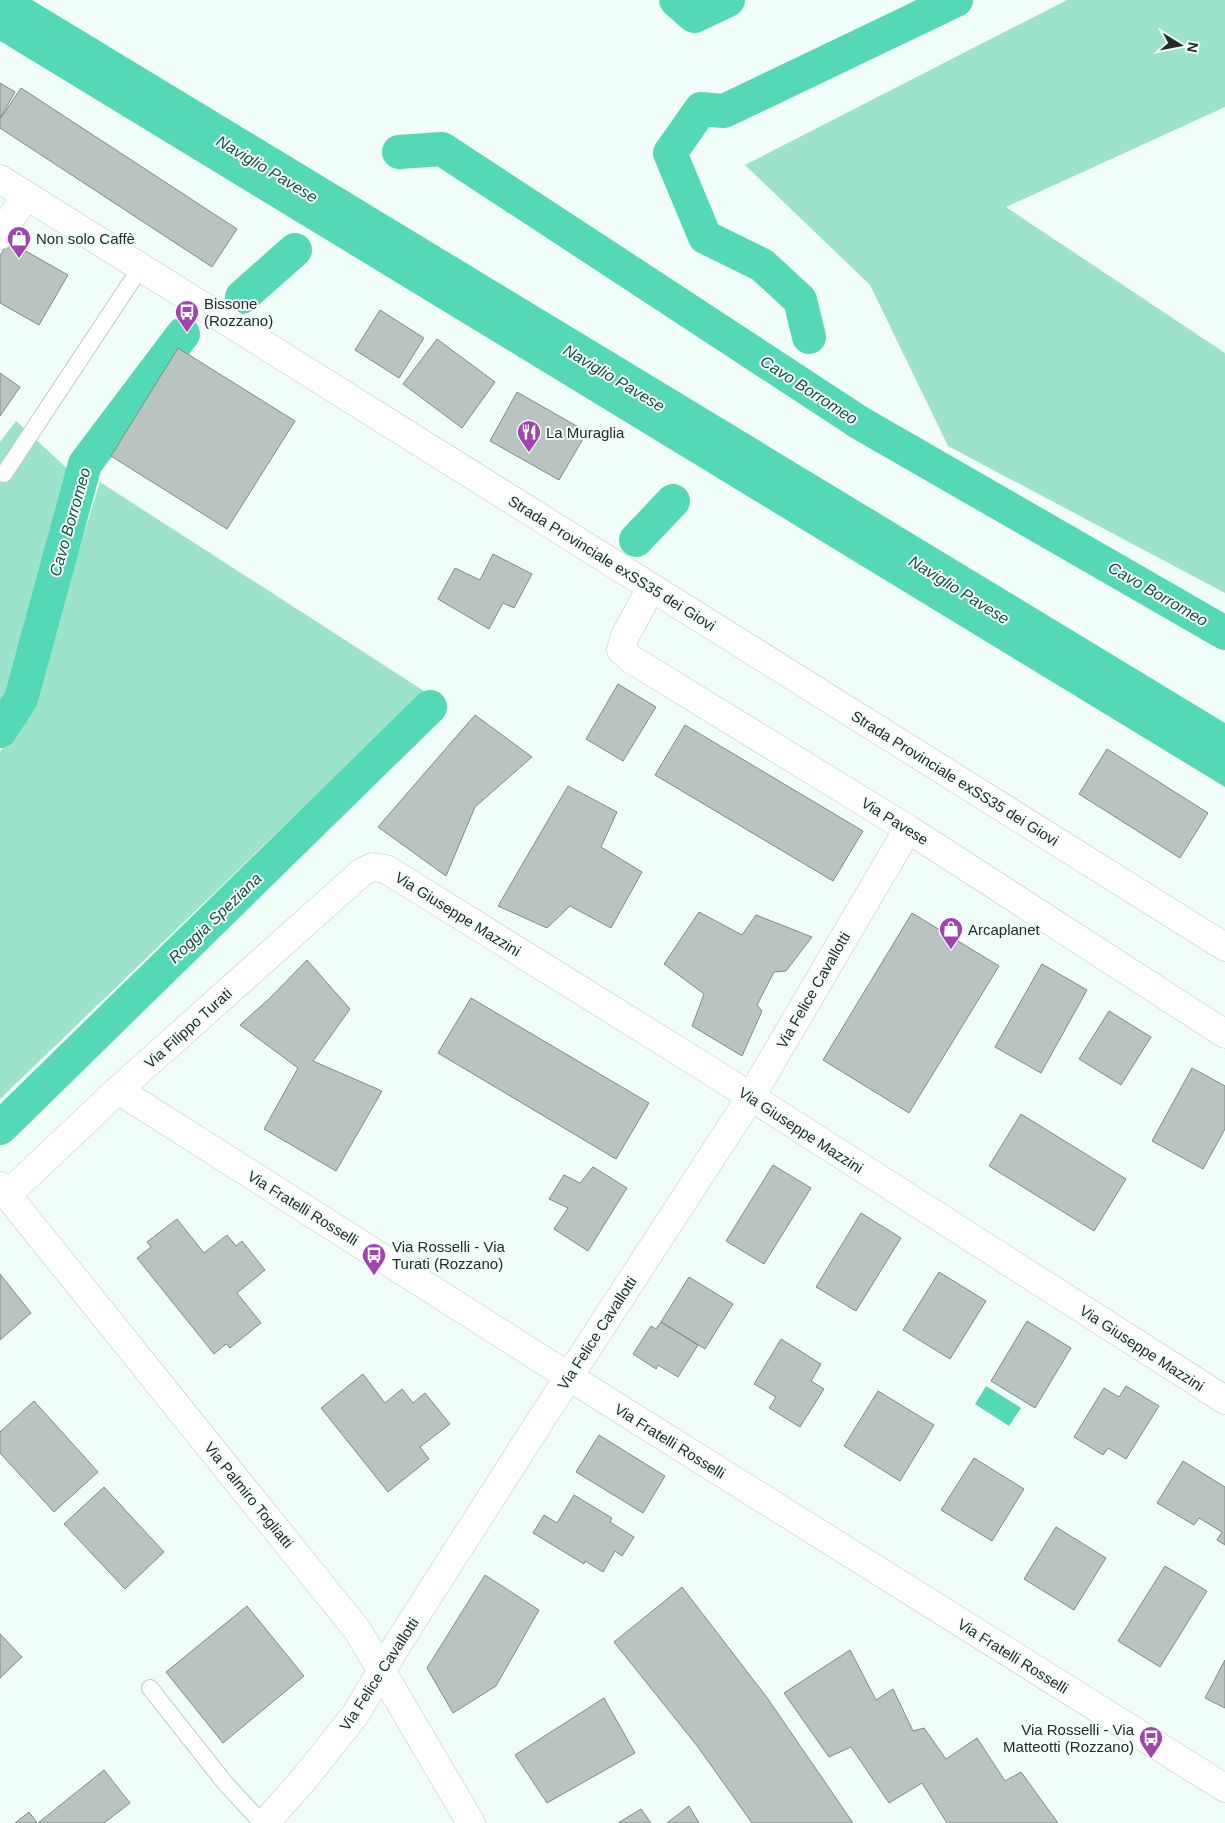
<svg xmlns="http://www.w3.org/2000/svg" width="1225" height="1823" font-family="Helvetica,sans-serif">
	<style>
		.green { fill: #9de3cc }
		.water { fill: #54d8b5 }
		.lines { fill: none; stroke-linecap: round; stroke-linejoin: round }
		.canal { stroke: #54d8b5; stroke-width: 34 }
		.building { fill: #b9c4c0; stroke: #818c88 }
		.service-casing { stroke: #bdc8c4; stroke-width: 18 }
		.minor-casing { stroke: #bdc8c4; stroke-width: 29 }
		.primary-casing { stroke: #bdc8c4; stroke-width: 29 }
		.service { stroke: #fff; stroke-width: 16 }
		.minor { stroke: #fff; stroke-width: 28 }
		.primary { stroke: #fff; stroke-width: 28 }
		.labels { text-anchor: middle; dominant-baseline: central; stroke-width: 4; stroke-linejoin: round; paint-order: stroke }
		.poi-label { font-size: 15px; fill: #262b29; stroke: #f1fdf9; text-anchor: start }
		.street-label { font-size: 15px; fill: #262b29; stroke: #f1fdf9 }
		.water-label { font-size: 16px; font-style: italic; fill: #174e40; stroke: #f1fdf9 }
	</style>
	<rect width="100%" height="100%" fill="#f1fdf9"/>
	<path class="green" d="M1067 0H1225V107L1006 207 1225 353V593L948 446 870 285 745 165Z
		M16 421 73 474 6 698 0 707V442Z
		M100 482 424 691 0 1099V752L31 703Z"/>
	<path class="water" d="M0 0H32L1225 723V787L0 41Z
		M986 1386 1021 1408 1009 1426 975 1404Z"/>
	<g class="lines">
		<path class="canal" d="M676 0 694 16 728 0
			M399 152 442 149 860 423 1225 633
			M242 297 295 250
			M809 337 800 300 762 265 705 237 670 153 701 109 724 111 956 0
			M636 540 673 501
			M0 731 21 699 85 464 183 334
			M0 1128 430 707"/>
	</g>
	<path class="building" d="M0 83 15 92 0 118Z
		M21 88 237 229 212 267 0 128V119Z
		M8 241 68 275 39 325 0 303V256Z
		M380 310 424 338 399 378 355 350Z
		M437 339 495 382 462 428 403 384Z
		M178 348 295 421 227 529 111 456Z
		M0 373 20 387 0 416Z
		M517 392 587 432 559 480 490 441Z
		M493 554 532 574 514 608 503 603 489 629 438 599 455 568 480 580Z
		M618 684 656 707 623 761 586 739Z
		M475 715 532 757 475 807 446 876 378 827Z
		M685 725 863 831 833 881 655 775Z
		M1107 749 1208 813 1180 858 1079 794Z
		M568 786 617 812 601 847 642 872 611 928 570 906 547 928 498 906Z
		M699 912 742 935 756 915 812 937 786 971 774 972 757 1005 762 1011 742 1056 692 1026 704 994 664 964Z
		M912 913 999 966 909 1113 823 1060Z
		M307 960 350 1009 313 1061 382 1091 336 1171 264 1129 298 1068 240 1025 271 997Z
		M1042 964 1087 990 1041 1073 995 1047Z
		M471 998 649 1103 616 1159 438 1053Z
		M1109 1011 1151 1037 1121 1085 1079 1059Z
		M1192 1068 1225 1086V1129L1203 1169 1152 1141Z
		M1021 1114 1126 1179 1094 1231 989 1166Z
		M773 1165 811 1188 764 1264 726 1241Z
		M593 1167 627 1188 588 1251 554 1229 568 1208 549 1199 564 1175 580 1183Z
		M861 1213 901 1238 856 1311 816 1287Z
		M177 1219 204 1253 227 1235 236 1246 242 1241 265 1270 237 1293 261 1323 230 1348 226 1344 214 1354 137 1258 151 1247 147 1242Z
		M939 1272 986 1301 950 1359 903 1330Z
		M0 1274 31 1313 0 1340Z
		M689 1277 733 1304 705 1349 661 1322Z
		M1027 1321 1071 1348 1035 1408 991 1381Z
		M661 1322 698 1345 678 1377 658 1365 656 1369 633 1354 651 1326 656 1329Z
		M781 1339 821 1364 811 1381 824 1389 800 1427 769 1408 776 1397 754 1384Z
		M363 1374 385 1403 402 1389 413 1403 425 1393 450 1424 420 1447 429 1459 388 1492 321 1408Z
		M1126 1386 1159 1406 1126 1459 1108 1448 1103 1455 1074 1437 1104 1388 1119 1397Z
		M878 1391 934 1425 900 1481 844 1446Z
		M34 1401 98 1472 54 1512 0 1453V1432Z
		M599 1435 665 1476 643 1513 576 1472Z
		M974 1458 1024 1489 992 1541 941 1510Z
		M1183 1461 1225 1487V1545L1217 1540 1222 1532 1199 1518 1194 1525 1157 1503Z
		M104 1487 164 1552 125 1589 64 1524Z
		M574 1495 612 1518 610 1522 634 1537 622 1556 615 1551 603 1572 585 1561 584 1564 533 1533 544 1515 557 1523Z
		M1056 1527 1106 1558 1074 1610 1024 1579Z
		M1165 1566 1207 1591 1160 1667 1118 1641Z
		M485 1575 539 1610 496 1686 453 1713 427 1668Z
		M682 1587 768 1699 853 1823H752L698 1747 614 1642Z
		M247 1606 304 1676 223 1743 166 1672Z
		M0 1634 22 1657 0 1678Z
		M850 1650 876 1700 893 1689 913 1731 924 1728 946 1759 977 1738 1005 1781 1021 1772 1058 1823H947L922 1783 889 1803 851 1747 829 1757 784 1693Z
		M1225 1660V1708L1205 1698Z
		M604 1698 635 1753 547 1803 515 1755Z
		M104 1770 130 1803 104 1823H38Z
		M689 1806 699 1823H667Z
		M641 1809 651 1823H618Z
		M29 1812 37 1823H15Z"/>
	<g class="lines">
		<g class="service-casing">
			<path id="service" d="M4 474 141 267
				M150 1688 225 1783 262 1823"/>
		</g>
		<g class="minor-casing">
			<path id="minor" d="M0 235 26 195
				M651 588 625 636 621 650 631 659 908 829 1225 1034
				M118 1090 609 1402 1225 1788
				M0 1186 358 1631 471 1823
				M7 1195 118 1090 362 872 373 867 386 869 709 1070 1225 1400
				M265 1823 305 1778 355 1715 402 1637 544 1415 750 1098 908 829"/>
		</g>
		<g class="primary-casing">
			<path id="primary" d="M0 179 1225 947"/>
		</g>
		<use href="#service" class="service"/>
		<use href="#minor" class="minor"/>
		<use href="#primary" class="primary"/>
	</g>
	<defs>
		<g id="shop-pin" transform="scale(1.25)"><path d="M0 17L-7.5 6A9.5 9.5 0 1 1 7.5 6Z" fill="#a144ae" stroke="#f1fdf9"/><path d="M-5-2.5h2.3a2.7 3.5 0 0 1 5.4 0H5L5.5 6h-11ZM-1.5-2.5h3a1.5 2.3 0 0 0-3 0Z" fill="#fff"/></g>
		<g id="bus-pin" transform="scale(1.25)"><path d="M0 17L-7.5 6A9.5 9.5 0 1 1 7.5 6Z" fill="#a144ae" stroke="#f1fdf9"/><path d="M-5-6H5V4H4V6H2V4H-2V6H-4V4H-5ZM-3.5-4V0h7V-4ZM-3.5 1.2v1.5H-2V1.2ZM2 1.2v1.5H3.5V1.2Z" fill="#fff"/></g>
		<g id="restaurant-pin" transform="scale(1.25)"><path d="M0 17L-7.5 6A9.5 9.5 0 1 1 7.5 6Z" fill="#a144ae" stroke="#f1fdf9"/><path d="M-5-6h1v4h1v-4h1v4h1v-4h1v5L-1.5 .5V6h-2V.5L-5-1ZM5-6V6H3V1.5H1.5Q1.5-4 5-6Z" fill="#fff"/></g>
	</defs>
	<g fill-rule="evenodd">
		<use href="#shop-pin" x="19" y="238"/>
		<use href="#bus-pin" x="187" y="312"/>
		<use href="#restaurant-pin" x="529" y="432"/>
		<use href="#shop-pin" x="951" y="929"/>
		<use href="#bus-pin" x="374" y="1255"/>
		<use href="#bus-pin" x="1151" y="1738"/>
	</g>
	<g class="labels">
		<g class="poi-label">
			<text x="36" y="238">Non solo Caffè</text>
			<text x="204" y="303">Bissone<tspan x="204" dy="17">(Rozzano)</tspan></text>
			<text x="546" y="432">La Muraglia</text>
			<text x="968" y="929">Arcaplanet</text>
			<text x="392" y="1246">Via Rosselli - Via<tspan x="392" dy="17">Turati (Rozzano)</tspan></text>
			<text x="1134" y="1729" text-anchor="end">Via Rosselli - Via<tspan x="1134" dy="17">Matteotti (Rozzano)</tspan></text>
		</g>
		<g class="street-label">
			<text transform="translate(612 563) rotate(32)">Strada Provinciale exSS35 dei Giovi</text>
			<text transform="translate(955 778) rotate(32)">Strada Provinciale exSS35 dei Giovi</text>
			<text transform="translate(895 821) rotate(32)">Via Pavese</text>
			<text transform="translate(458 914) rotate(32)">Via Giuseppe Mazzini</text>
			<text transform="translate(813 990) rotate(-60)">Via Felice Cavallotti</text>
			<text transform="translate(188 1028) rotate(-42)">Via Filippo Turati</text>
			<text transform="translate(801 1130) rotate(33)">Via Giuseppe Mazzini</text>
			<text transform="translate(303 1208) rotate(32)">Via Fratelli Rosselli</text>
			<text transform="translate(597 1333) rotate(-57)">Via Felice Cavallotti</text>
			<text transform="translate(1142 1348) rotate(33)">Via Giuseppe Mazzini</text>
			<text transform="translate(670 1441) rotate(32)">Via Fratelli Rosselli</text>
			<text transform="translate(249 1495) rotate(51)">Via Palmiro Togliatti</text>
			<text transform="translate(1013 1656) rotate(32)">Via Fratelli Rosselli</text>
			<text transform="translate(379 1674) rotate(-57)">Via Felice Cavallotti</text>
		</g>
		<g class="water-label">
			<text transform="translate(267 169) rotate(31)">Naviglio Pavese</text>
			<text transform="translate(614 378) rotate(31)">Naviglio Pavese</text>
			<text transform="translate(809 390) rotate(33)">Cavo Borromeo</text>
			<text transform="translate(70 522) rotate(-74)">Cavo Borromeo</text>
			<text transform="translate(959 590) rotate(32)">Naviglio Pavese</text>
			<text transform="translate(1158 594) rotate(30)">Cavo Borromeo</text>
			<text transform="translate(215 918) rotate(-44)">Roggia Speziana</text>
		</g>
	</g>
	<g transform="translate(1180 45) rotate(100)" stroke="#f1fdf9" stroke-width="4" paint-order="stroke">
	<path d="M0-4L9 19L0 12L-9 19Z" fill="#262b29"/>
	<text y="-8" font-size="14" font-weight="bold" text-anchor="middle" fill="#262b29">N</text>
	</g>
</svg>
